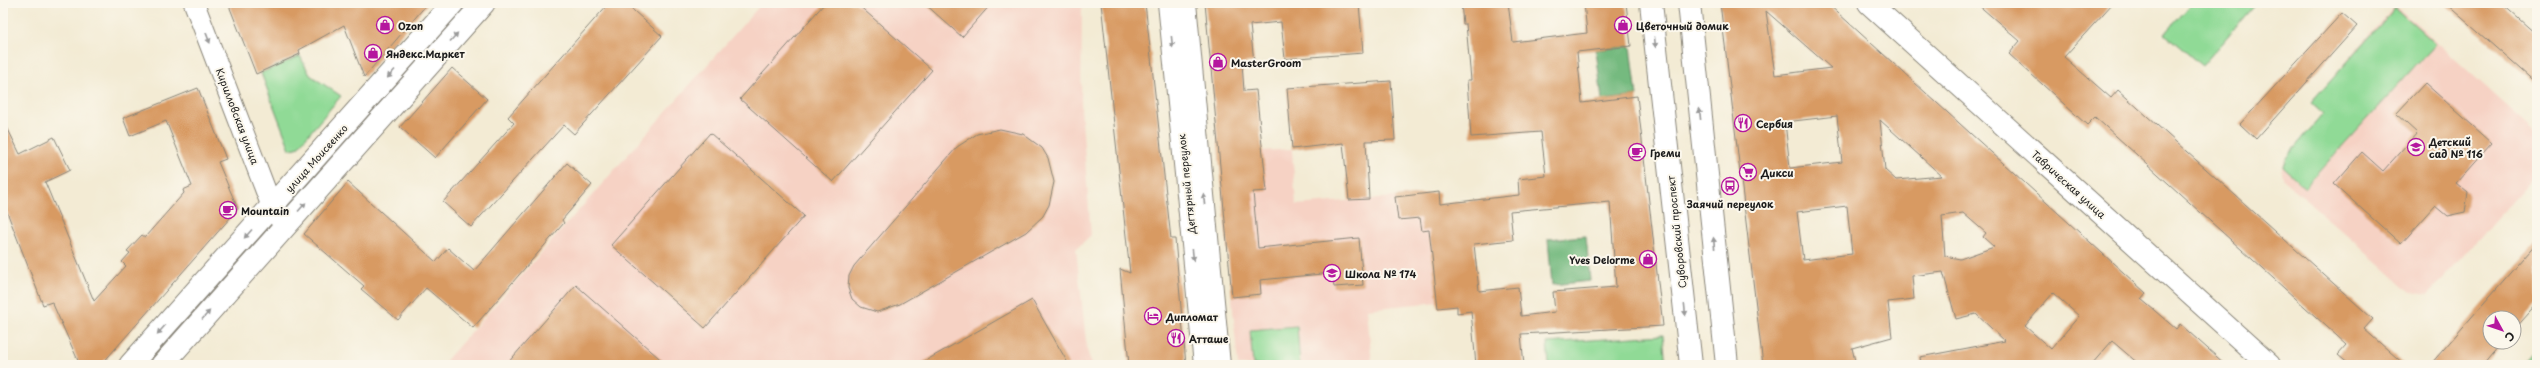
<svg xmlns="http://www.w3.org/2000/svg" width="2540" height="368" font-family="'Playpen Sans',sans-serif">
	<style>
		.built { fill: #f6d2c4 }
		.green { fill: #90da96; stroke: #567b59 }
		.forest { fill: #74ba7f; stroke: #486b4e }
		.building { fill: #d89a62; fill-rule: evenodd }
		.lines { fill: none; stroke-linecap: round; stroke-linejoin: round }
		.minor-casing { stroke: #888478; stroke-width: 22 }
		.tertiary-casing { stroke: #888478; stroke-width: 24 }
		.secondary-casing { stroke: #888478; stroke-width: 24 }
		.minor { stroke: #fff; stroke-width: 20 }
		.tertiary { stroke: #fff; stroke-width: 22 }
		.secondary { stroke: #fff; stroke-width: 22 }
		.oneway { fill: #999 }
		.labels { text-anchor: middle; dominant-baseline: central; stroke-width: 4; stroke-linejoin: round; paint-order: stroke }
		.poi-label { font-size: 10px; font-weight: bold; fill: #1c1c1c; stroke: #fbf7ec; text-anchor: start }
		.street-label { font-size: 10px; fill: #1c1c1c; stroke: #fbf7ec }
	</style>
	<rect width="100%" height="100%" fill="#fbf7ec"/>
	<filter id="ink" filterUnits="userSpaceOnUse"><feTurbulence type="fractalNoise" baseFrequency=".025" numOctaves="2"/><feDisplacementMap in="SourceGraphic" scale="8" xChannelSelector="R" yChannelSelector="G"/><feConvolveMatrix kernelMatrix="1 2 1 2 8 2 1 2 1" color-interpolation-filters="sRGB"/></filter>
	<filter id="wash" filterUnits="userSpaceOnUse"><feTurbulence type="fractalNoise" baseFrequency=".012" numOctaves="4" result="noise"/><feDisplacementMap in="SourceGraphic" scale="16" xChannelSelector="R" yChannelSelector="G"/><feGaussianBlur stdDeviation="0.9" result="paint"/><feColorMatrix in="noise" values="0 0 0 0 0 0 0 0 0 0 0 0 0 0 0 0 0 1.4 0 .05"/><feComposite in="paint" operator="in"/></filter>
	<g filter="url(#wash)">
		<rect width="100%" height="100%" fill="#f3ebd4"/>
		<path class="built" d="M762 3H1082L1081 108 1091 235 1076 249 1087 350 1092 365H442Z
			M2395 5 2537 133V174L2428 295 2410 292 2282 178 2281 173 2284 161 2323 114 2311 103Z
			M1292 149 1296 205 1395 197 1398 220 1420 218 1422 230H1429L1437 302 1367 309 1372 365H1238L1219 154Z"/>
		<path class="green" d="M2192 3H2256L2202 66 2165 34Z
			M2395 8 2435 44 2305 187 2283 167 2286 158 2323 114 2311 103Z
			M300 56 310 75 341 96 297 148 290 149 261 73Z
			M1297 326 1300 365H1253L1250 330Z
			M1663 335 1666 365H1549L1547 343Z
			M2537 349V365H2523Z"/>
		<path class="forest" d="M1631 46 1637 96 1602 100 1596 50Z
			M1586 236 1590 281 1552 285 1548 239Z"/>
		<g id="blocks">
			<path class="building" d="M228 3H428L364 77 344 25 299 50 300 54 256 74Z
				M609 3H625L662 36 574 134 564 125 471 227 443 202 514 123 508 117Z
				M825 3H856L932 70 833 182 740 99Z
				M924 3H992L962 37Z
				M1101 3H1145L1171 239H1175L1186 365H1129L1120 269 1130 273Z
				M1205 3H1359L1363 53 1285 59 1281 22 1250 25 1254 62 1242 63 1244 91 1256 90 1267 191 1253 192 1258 248 1359 238 1363 285 1334 287 1332 273 1260 280 1261 294 1232 297Z
				M1461 3H1508L1513 42 1587 33 1584 3H1626L1631 46 1577 52 1582 103 1637 96 1663 326 1521 334 1524 365H1476L1471 311 1457 313V306L1438 308 1429 230 1422 231 1420 218 1398 220 1395 197 1439 192 1440 204 1519 195 1518 179 1546 176 1541 132 1471 137 1467 80H1471L1466 24H1463ZM1610 202 1616 287 1553 292 1555 312 1521 316 1518 287 1479 291 1474 244 1513 240 1510 211Z
				M1720 3H1827L2146 293 2141 299 2176 329 2180 324 2226 365H2140L2112 341 2091 365H1921L1920 357 2005 341 1976 314 1956 319 1943 272 1912 276 1914 299 1888 302 1892 337 1852 348 1856 365H1763ZM1766 11 1831 68 1775 75ZM1837 116 1842 162 1790 168 1785 122ZM1880 120 1942 176 1896 180 1885 170ZM1847 206 1852 254 1803 260 1797 212ZM1963 213 1986 233 1983 237 1994 247 1960 259 1945 256 1942 216ZM2053 293 2079 316 2051 349 2025 326Z
				M1976 3H2113L2064 57 2111 98 2118 90 2373 319 2364 329 2405 365H2350L2338 355 2347 345 2095 117 2087 125 2009 54 2020 41Z
				M2445 3H2501L2537 35V84Z
				M2342 13 2357 26 2256 139 2240 124Z
				M452 68 487 99 435 158 400 127Z
				M1391 81 1395 140 1366 141 1369 199 1349 200 1343 143 1292 149 1287 88Z
				M2425 83 2492 143 2456 183 2468 193 2465 212 2447 216 2435 206 2401 244 2334 184 2362 152 2383 171 2417 133 2396 114Z
				M198 88 226 159 218 162 238 209 101 365H80L52 302 43 305 7 212 3 214V119L20 154 54 137 70 170 45 182 94 301 126 266 122 262 130 253 127 251 142 235 145 237 184 193 183 190 192 186 166 121 130 136 123 118Z
				M1000 129 1023 134 1042 148 1048 158 1054 182 1049 205 1043 216 1026 232 900 304 877 312 861 307 852 299 848 288 849 276 854 266 957 147 977 134Z
				M710 133 804 216 705 328 611 245Z
				M567 163 592 185 562 220 564 223 473 328 426 288 398 320 361 289 364 286 304 234 348 182 436 262 448 248 474 271Z
				M2537 242V304L2514 330V318H2490V342H2503L2484 365H2430Z
				M576 285 667 365H506Z
				M1032 300 1069 365H918Z"/>
		</g>
	</g>
	<g filter="url(#ink)">
		<use href="#blocks" fill-opacity="0" stroke="#888478" stroke-width="1"/>
		<g class="lines">
			<g class="minor-casing">
				<path id="minor" d="M194 3 272 207 285 227
					M1168 3 1204 365
					M1186 3 1220 365"/>
			</g>
			<g class="tertiary-casing">
				<path id="tertiary" d="M1869 3 2269 365
					M130 365 453 3
					M162 365 484 3"/>
			</g>
			<g class="secondary-casing">
				<path id="secondary" d="M1651 3 1691 365
					M1689 3 1727 365"/>
			</g>
			<use href="#minor" class="minor"/>
			<use href="#tertiary" class="tertiary"/>
			<use href="#secondary" class="secondary"/>
		</g>
		<defs><path id="oneway-solid" d="M-6-.8H1V-3.2L6.5 0L1 3.2V.8H-6Z"/></defs>
		<g class="oneway">
			<use href="#oneway-solid" transform="translate(454 37) rotate(-48)"/>
			<use href="#oneway-solid" transform="translate(208 38) rotate(69)"/>
			<use href="#oneway-solid" transform="translate(1172 42) rotate(84)"/>
			<use href="#oneway-solid" transform="translate(1655 42) rotate(84)"/>
			<use href="#oneway-solid" transform="translate(391 74) rotate(132)"/>
			<use href="#oneway-solid" transform="translate(1700 114) rotate(-96)"/>
			<use href="#oneway-solid" transform="translate(1204 199) rotate(-96)"/>
			<use href="#oneway-solid" transform="translate(302 207) rotate(-48)"/>
			<use href="#oneway-solid" transform="translate(248 234) rotate(132)"/>
			<use href="#oneway-solid" transform="translate(1714 243) rotate(-96)"/>
			<use href="#oneway-solid" transform="translate(1193 255) rotate(84)"/>
			<use href="#oneway-solid" transform="translate(1685 310) rotate(84)"/>
			<use href="#oneway-solid" transform="translate(206 315) rotate(-48)"/>
			<use href="#oneway-solid" transform="translate(161 330) rotate(132)"/>
		</g>
	</g>
	<defs>
		<g id="shop-ring" transform="scale(0.9)"><circle r="9.5" fill="#fbf7ec" stroke="#b5179e" stroke-width="1.5"/><path d="M-5-2.5h2.3a2.7 3.5 0 0 1 5.4 0H5L5.5 6h-11ZM-1.5-2.5h3a1.5 2.3 0 0 0-3 0Z" fill="#b5179e"/></g>
		<g id="restaurant-ring" transform="scale(0.9)"><circle r="9.5" fill="#fbf7ec" stroke="#b5179e" stroke-width="1.5"/><path d="M-5-6h1v4h1v-4h1v4h1v-4h1v5L-1.5 .5V6h-2V.5L-5-1ZM5-6V6H3V1.5H1.5Q1.5-4 5-6Z" fill="#b5179e"/></g>
		<g id="school-ring" transform="scale(0.9)"><circle r="9.5" fill="#fbf7ec" stroke="#b5179e" stroke-width="1.5"/><path d="M0-5L7-2L0 1L-7-2ZM-4 1L0 2.5L4 1V4Q0 6-4 4Z" fill="#b5179e"/></g>
		<g id="cafe-ring" transform="scale(0.9)"><circle r="9.5" fill="#fbf7ec" stroke="#b5179e" stroke-width="1.5"/><path d="M-5.5-4.5H6V0H3Q3 3.5 0 3.5H-2.5Q-5.5 3.5-5.5 0ZM3-3.2v2h1.7v-2ZM-6 4.5H4V6H-6Z" fill="#b5179e"/></g>
		<g id="supermarket-ring" transform="scale(0.9)"><circle r="9.5" fill="#fbf7ec" stroke="#b5179e" stroke-width="1.5"/><path d="M-6-5.5h2.5l.6 2H6L4.5 2H-2.5L-4.4-4H-6ZM-1.5 3.2a1.3 1.3 0 1 0 .1 0ZM3 3.2a1.3 1.3 0 1 0 .1 0Z" fill="#b5179e"/></g>
		<g id="bus-ring" transform="scale(0.9)"><circle r="9.5" fill="#fbf7ec" stroke="#b5179e" stroke-width="1.5"/><path d="M-5-6H5V4H4V6H2V4H-2V6H-4V4H-5ZM-3.5-4V0h7V-4ZM-3.5 1.2v1.5H-2V1.2ZM2 1.2v1.5H3.5V1.2Z" fill="#b5179e"/></g>
		<g id="hotel-ring" transform="scale(0.9)"><circle r="9.5" fill="#fbf7ec" stroke="#b5179e" stroke-width="1.5"/><path d="M-6-4.5h1.5V1H6V5H4.5V3h-9V5H-6ZM-4 0a1.8 1.8 0 1 1 3.6 0ZM.5 0V-2.5h3Q6-2.5 6 0Z" fill="#b5179e"/></g>
	</defs>
	<g fill-rule="evenodd">
		<use href="#shop-ring" x="385" y="25"/>
		<use href="#shop-ring" x="1623" y="25"/>
		<use href="#shop-ring" x="373" y="53"/>
		<use href="#shop-ring" x="1218" y="62"/>
		<use href="#restaurant-ring" x="1743" y="123"/>
		<use href="#school-ring" x="2416" y="147"/>
		<use href="#cafe-ring" x="1637" y="152"/>
		<use href="#supermarket-ring" x="1748" y="172"/>
		<use href="#bus-ring" x="1730" y="186"/>
		<use href="#cafe-ring" x="228" y="210"/>
		<use href="#shop-ring" x="1648" y="259"/>
		<use href="#school-ring" x="1332" y="273"/>
		<use href="#hotel-ring" x="1153" y="316"/>
		<use href="#restaurant-ring" x="1176" y="338"/>
	</g>
	<g class="labels">
		<g class="poi-label">
			<text x="398" y="25">Ozon</text>
			<text x="1636" y="25">Цветочный домик</text>
			<text x="386" y="53">Яндекс.Маркет</text>
			<text x="1231" y="62">MasterGroom</text>
			<text x="1756" y="123">Сербия</text>
			<text x="2429" y="141">Детский<tspan x="2429" dy="12">сад № 116</tspan></text>
			<text x="1650" y="152">Греми</text>
			<text x="1761" y="172">Дикси</text>
			<text x="1730" y="203" text-anchor="middle">Заячий переулок</text>
			<text x="241" y="210">Mountain</text>
			<text x="1635" y="259" text-anchor="end">Yves Delorme</text>
			<text x="1345" y="273">Школа № 174</text>
			<text x="1166" y="316">Дипломат</text>
			<text x="1189" y="338">Атташе</text>
		</g>
		<g class="street-label">
			<text transform="translate(238 116) rotate(69)">Кирилловская улица</text>
			<text transform="translate(316 158) rotate(-48)">улица Моисеенко</text>
			<text transform="translate(1186 184) rotate(-96)">Дегтярный переулок</text>
			<text transform="translate(2069 184) rotate(42)">Таврическая улица</text>
			<text transform="translate(1676 232) rotate(-96)">Суворовский проспект</text>
		</g>
	</g>
	<rect width="2540" height="368" fill="none" stroke="#fbf7ec" stroke-width="16"/>
	<g transform="translate(2502 330) rotate(130)"><circle r="19" fill="#fbf7ec" stroke="#a29f99"/>
	<path d="M0-3L7 15L0 10L-7 15Z" fill="#b5179e"/>
	<text y="-6" font-size="11" font-weight="bold" text-anchor="middle" fill="#1c1c1c">С</text>
	</g>
</svg>
